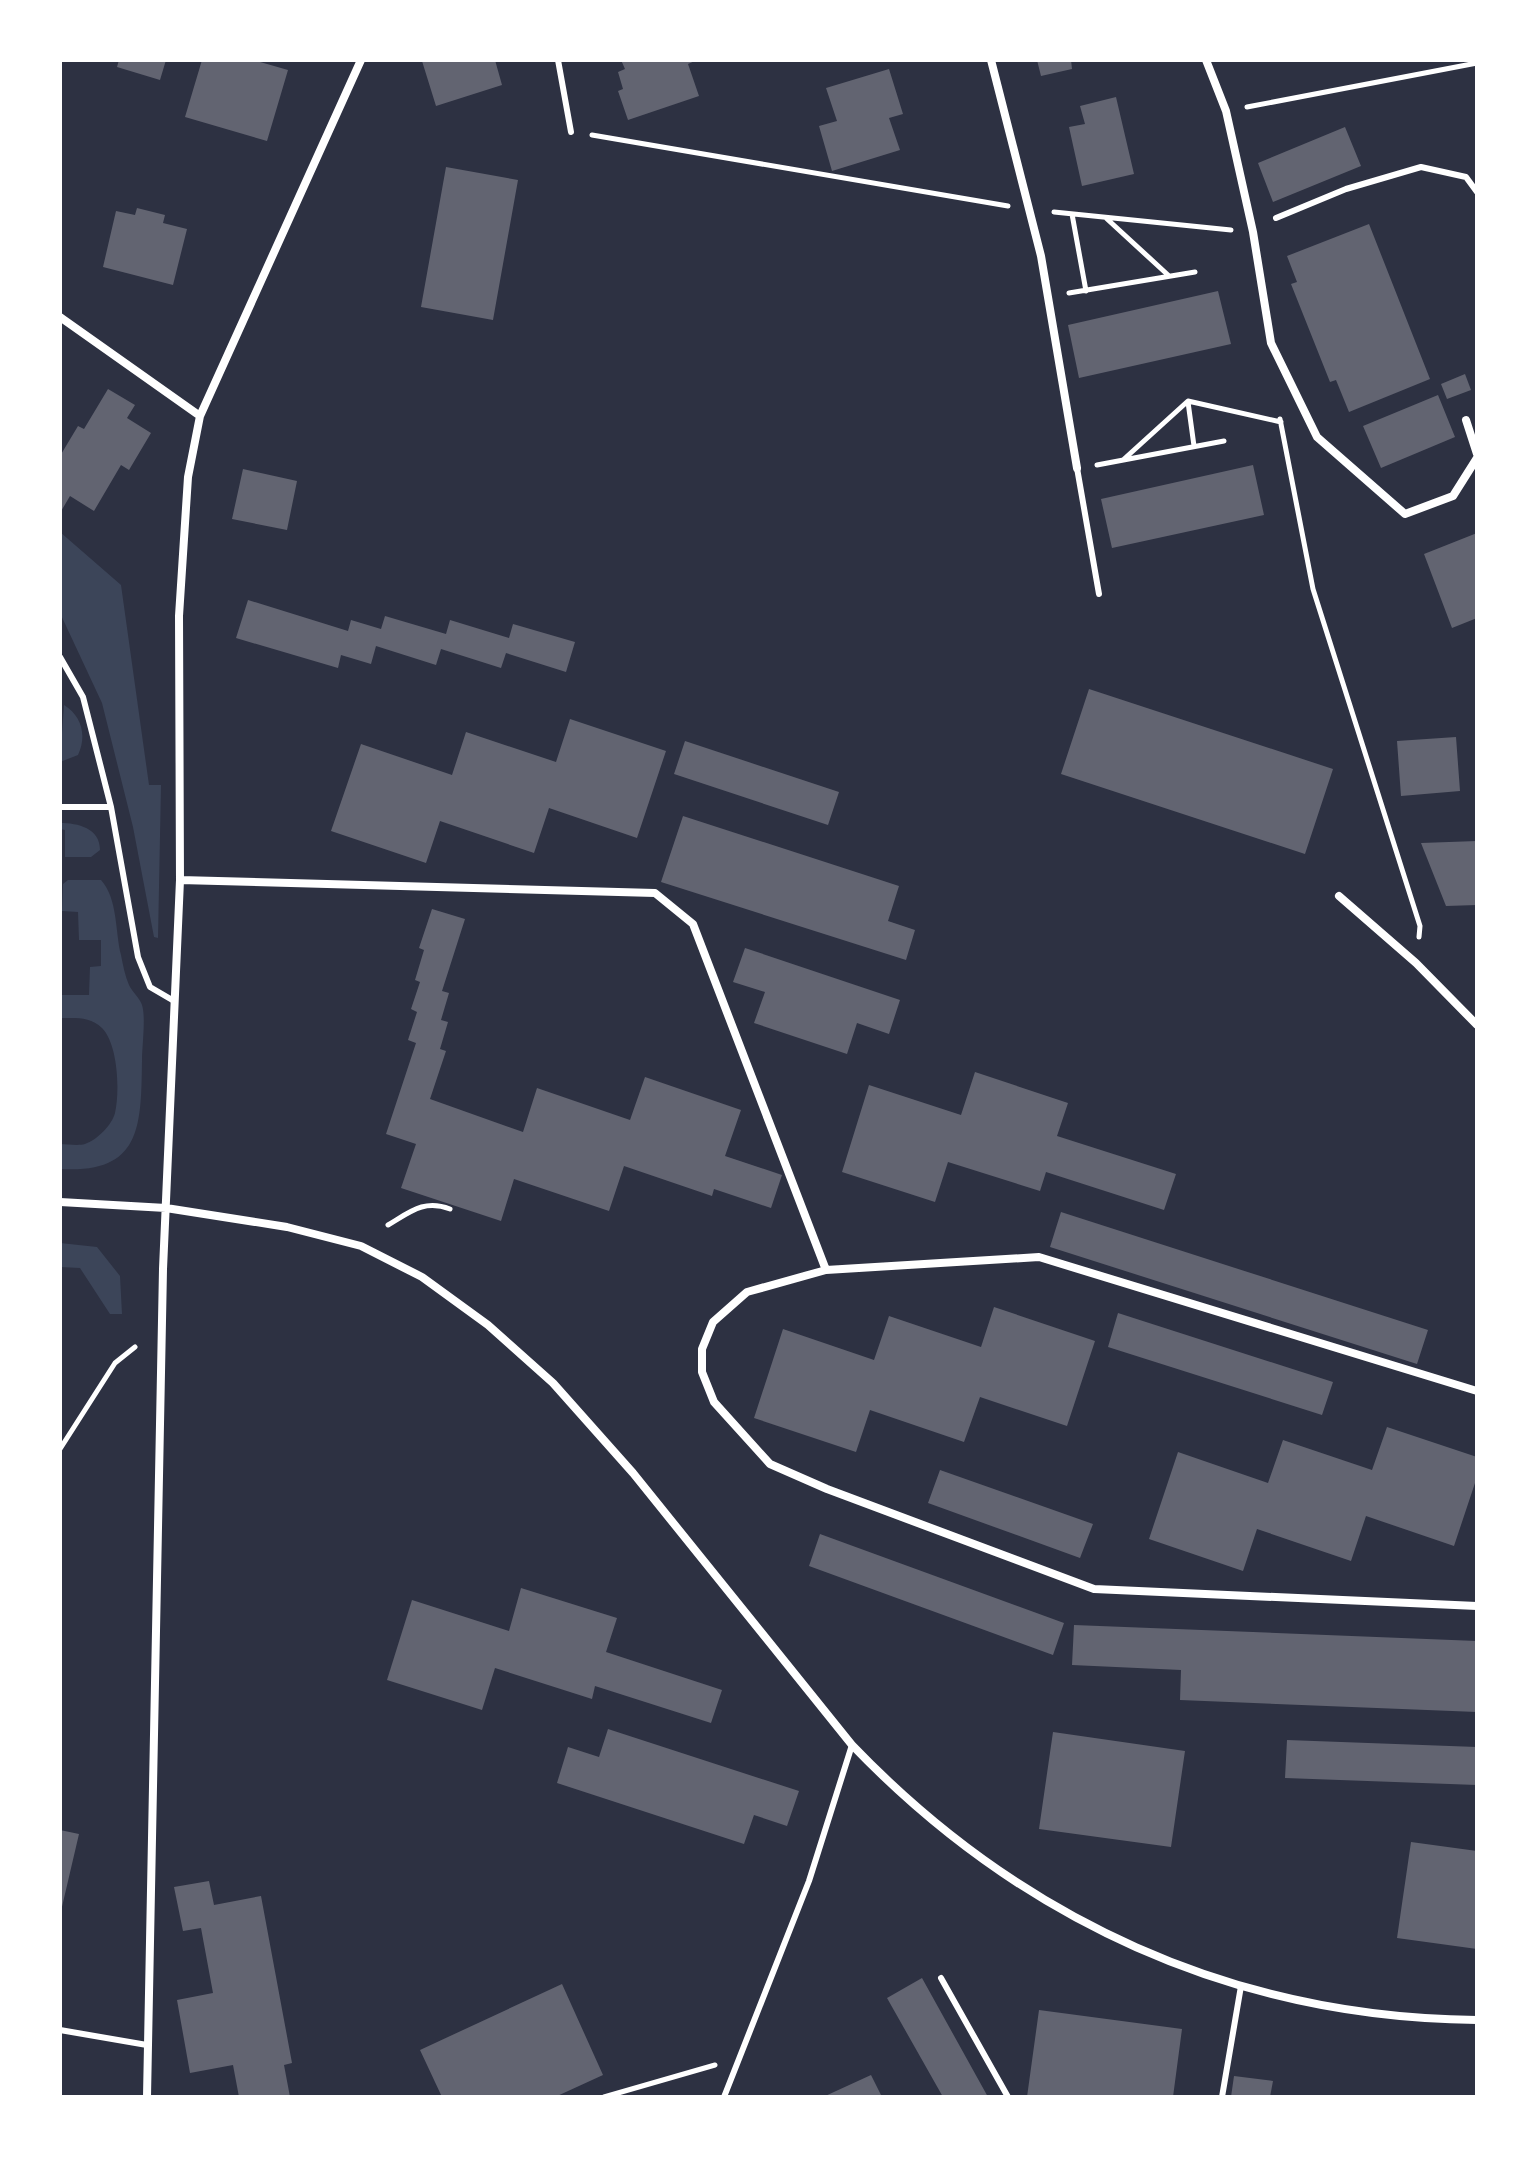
<svg xmlns="http://www.w3.org/2000/svg" width="1537" height="2157" font-family="Merriweather,serif">
	<style>
		.green { fill: #3c4559 }
		.building { fill: #626471 }
		.lines { fill: none; stroke-linecap: round; stroke-linejoin: round }
		.path { stroke: #fff; stroke-width: 5 }
		.service { stroke: #fff; stroke-width: 6 }
		.minor { stroke: #fff; stroke-width: 8 }
	</style>
	<rect width="100%" height="100%" fill="#2d3142"/>
	<path class="green" d="M60 532 121 585 149 785H161L158 938 154 937 133 827 102 703 60 613Z
		M64 705C82 716 87 736 78 755L60 762Z
		M60 823C78 823 100 828 100 850L91 857H65V830L60 829Z
		M68 880H101C118 899 115 931 121 955 123 965 125 976 129 985 132 992 140 998 142 1005 146 1017 142 1046 142 1060 141 1126 142 1174 60 1169V1144C67 1144 78 1146 85 1144 97 1140 112 1125 115 1113 120 1091 118 1044 102 1028 90 1016 75 1018 60 1018V995H89L90 967 101 966V940H79L78 912 62 911 63 884Z
		M60 1243 97 1247 120 1276 122 1314H110L80 1268 60 1267Z"/>
	<path class="building" d="M119 60H166L160 80 117 67Z
		M202 60H253L288 70 267 141 185 117Z
		M426 60H495L502 85 436 106 422 61Z
		M621 60H697L688 64 699 96 628 120 618 91 623 89 618 72 625 69Z
		M1037 60H1071L1072 69 1041 76Z
		M889 69 903 114 889 118 900 150 832 171 819 126 837 121 826 88Z
		M1116 97 1134 174 1082 186 1069 127 1085 124 1080 106Z
		M1345 127 1361 166 1273 202 1258 163Z
		M446 167 518 180 493 320 421 307Z
		M137 208 165 215 163 223 187 229 173 285 103 267 116 211 135 215Z
		M1369 224 1430 379 1349 412 1336 380 1330 382 1291 284 1297 282 1287 256Z
		M1218 291 1231 344 1079 378 1068 325Z
		M1465 374 1471 390 1447 399 1441 384Z
		M108 389 135 405 127 418 151 433 129 470 121 465 94 511 70 496 60 513V456L78 426 84 429Z
		M1438 395 1455 437 1381 468 1363 426Z
		M1253 465 1264 515 1112 548 1101 499Z
		M243 469 297 481 287 530 232 519Z
		M1477 533V618L1452 628 1424 554Z
		M248 600 348 631 351 620 381 629 385 616 446 634 450 620 509 638 513 624 575 642 566 672 506 653 501 668 441 649 436 665 376 646 371 664 341 655 338 668 236 638Z
		M1089 689 1333 769 1305 854 1061 774Z
		M570 719 666 751 637 838 549 808 534 853 440 821 426 863 331 831 361 744 452 775 466 732 556 762Z
		M1456 737 1460 791 1401 796 1397 741Z
		M685 741 839 792 828 825 674 774Z
		M683 816 899 886 888 921 915 930 906 960 661 882Z
		M1477 841V905L1446 906 1421 843Z
		M432 909 465 919 442 991 449 993 441 1020 448 1022 440 1049 446 1051 430 1099 523 1132 537 1088 630 1120 645 1077 741 1110 725 1156 782 1175 771 1208 714 1189 712 1196 624 1166 609 1211 514 1179 501 1221 401 1188 416 1144 386 1134 416 1043 408 1040 417 1012 411 1009 420 982 415 980 424 950 419 948Z
		M745 948 900 1000 889 1034 857 1023 847 1054 754 1023 765 992 733 982Z
		M975 1072 1068 1103 1057 1136 1176 1174 1164 1210 1046 1172 1040 1191 948 1162 935 1202 842 1172 869 1085 961 1115Z
		M1061 1212 1428 1330 1417 1364 1050 1247Z
		M994 1307 1095 1341 1067 1426 980 1397 964 1442 870 1410 856 1452 754 1418 783 1329 874 1360 889 1316 981 1347Z
		M1118 1313 1333 1382 1322 1415 1108 1347Z
		M1387 1427 1477 1457V1477L1454 1546 1366 1516 1351 1561 1257 1529 1243 1571 1149 1539 1178 1452 1268 1483 1283 1440 1372 1470Z
		M940 1470 1093 1524 1080 1558 928 1503Z
		M820 1534 1064 1623 1053 1655 809 1566Z
		M521 1588 617 1618 606 1652 722 1690 711 1723 595 1686 592 1699 495 1668 482 1710 387 1680 412 1600 509 1631Z
		M1074 1625 1477 1641V1712L1180 1700 1181 1670 1072 1665Z
		M608 1729 799 1791 787 1826 754 1815 744 1844 557 1783 568 1747 599 1757Z
		M1053 1732 1185 1751 1171 1847 1039 1829Z
		M1287 1740 1477 1747V1785L1285 1778Z
		M60 1830 79 1834 61 1911H60Z
		M1411 1842 1477 1851V1949L1397 1938Z
		M209 1881 214 1905 261 1896 292 2063 284 2065 290 2097H239L233 2065 190 2073 177 2000 213 1993 201 1928 183 1931 174 1887Z
		M922 1978 988 2097H943L887 1998Z
		M562 1984 603 2075 555 2097H442L420 2050Z
		M1039 2010 1182 2029 1173 2097H1027Z
		M871 2075 882 2097H823Z
		M1234 2076 1273 2081 1270 2097H1231Z"/>
	<g class="lines">
		<path class="path" d="M1247 107 1477 63
			M592 135 1008 206
			M1054 212 1231 230
			M1072 214 1086 291
			M1106 218 1168 275
			M1069 293 1195 272
			M1188 402 1194 446
			M1280 419 1313 589 1420 926 1419 937
			M1123 460 1188 401 1281 422
			M1097 465 1224 441
			M388 1225C410 1212 424 1199 450 1209
			M60 1449 115 1363 135 1347
			M604 2097 715 2065"/>
		<path class="service" d="M558 60 571 132
			M1276 218 1346 189 1421 167 1466 177 1477 192
			M1077 468 1099 594
			M60 657 83 697 111 807 138 957 150 987 174 1001
			M60 807H111
			M941 1978 1008 2097
			M60 2030 147 2045
			M724 2097 809 1881 852 1745
			M1222 2097 1241 1986"/>
		<path class="minor" d="M991 60 1041 256 1077 468
			M1206 60 1226 111 1253 232 1271 343 1317 437 1405 514 1453 496 1477 458
			M60 317 200 416
			M1466 420 1477 454
			M180 880 655 893 693 924 826 1270 1039 1257 1477 1391
			M1339 896 1416 963 1477 1025
			M60 1202 166 1208 287 1227 361 1246 422 1277 488 1325 553 1383 633 1473 852 1745C1020 1920 1234 2018 1477 2020
			M826 1270 747 1292 713 1322 702 1349V1372L714 1402 770 1464 827 1489 1094 1589 1477 1606
			M147 2097 163 1269 180 880 179 616 188 477 200 416 361 60"/>
	</g>
	<rect width="1537" height="2157" fill="none" stroke="#ffffff" stroke-width="124"/>
</svg>
